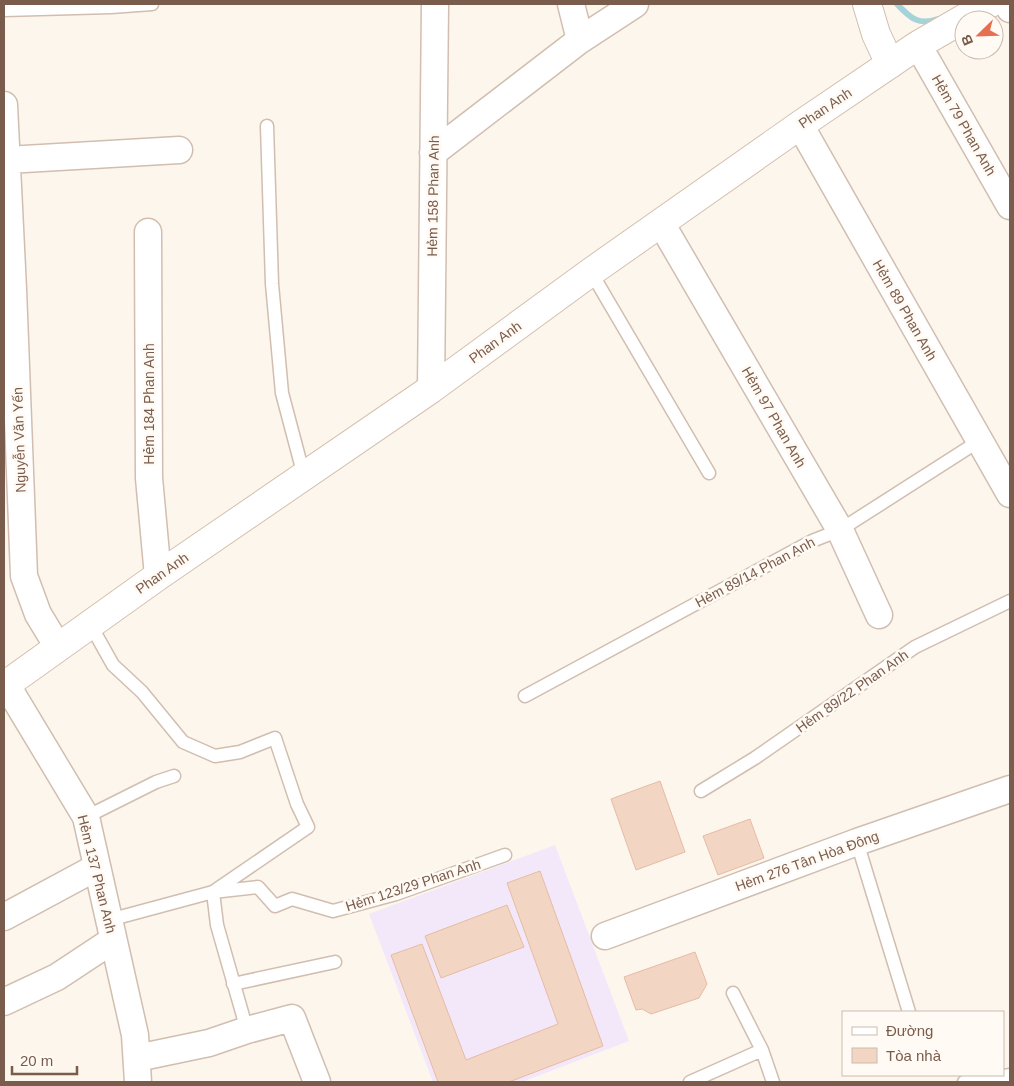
<svg xmlns="http://www.w3.org/2000/svg" width="1014" height="1086" font-family="Helvetica,sans-serif">
	<style>
		.education { fill: #f3e8fa }
		.lines { fill: none; stroke-linecap: round; stroke-linejoin: round }
		.stream { stroke: #a5d3da; stroke-width: 6 }
		.building { fill: #f3d5c3; stroke: #e6bba3 }
		.service-casing { stroke: #d1beb0; stroke-width: 15 }
		.minor-casing { stroke: #d1beb0; stroke-width: 29 }
		.tertiary-casing { stroke: #d1beb0; stroke-width: 30 }
		.secondary-casing { stroke: #d6c0b0; stroke-width: 30 }
		.service { stroke: #fff; stroke-width: 12 }
		.minor { stroke: #fff; stroke-width: 26 }
		.tertiary { stroke: #fff; stroke-width: 28 }
		.secondary { stroke: #fff; stroke-width: 28 }
		.labels { text-anchor: middle; dominant-baseline: central; stroke-width: 5; stroke-linejoin: round; paint-order: stroke }
		.street-label { font-size: 14px; fill: #7a5c4d; stroke: #fffaf3 }
	</style>
	<rect width="100%" height="100%" fill="#fdf6ec"/>
	<path class="education" d="M555 845 629 1041 522 1082H433L369 914Z"/>
	<g class="lines">
		<path class="stream" d="M897 4C910 18 919 26 938 19"/>
	</g>
	<path class="building" d="M660 781 685 852 636 870 611 799Z
		M750 819 764 858 718 875 703 836Z
		M540 871 603 1046 509 1082H438L391 955 422 944 466 1060 558 1024 507 883Z
		M507 905 524 947 441 978 425 936Z
		M695 952 707 984 699 998 651 1014 642 1009 636 1010 624 977Z"/>
	<g class="lines">
		<g class="service-casing">
			<path id="service" d="M4 10 111 7 152 4
				M267 126 272 284 282 393 304 476
				M591 272 709 473
				M90 624 113 665 142 692 183 742 215 756 240 752 275 738 297 804 308 827 213 892
				M525 696 812 541 840 530 979 441
				M701 791 755 758 915 647 1010 601
				M86 817 156 782 174 776
				M857 842 909 1012
				M213 892 217 925 247 1030
				M109 920 213 892 258 887 275 906 292 899 333 911 396 894 505 855
				M233 984 335 962
				M733 993 762 1050
				M690 1082 762 1050 773 1082
				M964 1082 1010 1075"/>
		</g>
		<g class="minor-casing">
			<path id="minor" d="M571 4 580 40
				M1008 4 1010 9
				M918 45 1010 206
				M4 105 13 289 24 576 38 614 58 647
				M800 125 1010 494
				M433 153 580 40 635 4
				M7 160 179 150
				M661 223 840 530 879 615
				M148 232 149 478 158 576
				M431 389 435 4
				M6 684 86 817 135 1035 138 1082
				M4 917 97 867
				M605 936 857 842 1010 789
				M4 1002 57 977 113 940
				M137 1058 209 1043 247 1030 292 1018 317 1082"/>
		</g>
		<g class="tertiary-casing">
			<path id="tertiary" d="M867 4 876 34 890 64"/>
		</g>
		<g class="secondary-casing">
			<path id="secondary" d="M4 686 158 576 431 389 591 272 800 125 918 45 989 4"/>
		</g>
		<use href="#service" class="service"/>
		<use href="#minor" class="minor"/>
		<use href="#tertiary" class="tertiary"/>
		<use href="#secondary" class="secondary"/>
	</g>
	<g class="labels">
		<g class="street-label">
			<text transform="translate(825 108) rotate(-34)">Phan Anh</text>
			<text transform="translate(964 125) rotate(60)">Hẻm 79 Phan Anh</text>
			<text transform="translate(433 196) rotate(-89)">Hẻm 158 Phan Anh</text>
			<text transform="translate(905 310) rotate(60)">Hẻm 89 Phan Anh</text>
			<text transform="translate(495 342) rotate(-36)">Phan Anh</text>
			<text transform="translate(149 404) rotate(-90)">Hẻm 184 Phan Anh</text>
			<text transform="translate(774 417) rotate(60)">Hẻm 97 Phan Anh</text>
			<text transform="translate(19 440) rotate(-92)">Nguyễn Văn Yến</text>
			<text transform="translate(755 572) rotate(-28)">Hẻm 89/14 Phan Anh</text>
			<text transform="translate(162 573) rotate(-35)">Phan Anh</text>
			<text transform="translate(852 691) rotate(-35)">Hẻm 89/22 Phan Anh</text>
			<text transform="translate(807 861) rotate(-20)">Hẻm 276 Tân Hòa Đông</text>
			<text transform="translate(97 874) rotate(76)">Hẻm 137 Phan Anh</text>
			<text transform="translate(413 885) rotate(-18)">Hẻm 123/29 Phan Anh</text>
		</g>
	</g>
	<rect width="1014" height="1086" fill="none" stroke="#7a5c4d" stroke-width="10"/>
	<rect x="842" y="1011" width="162" height="65" fill="#fffaf3" stroke="#cabbb1"/>
	<rect x="852" y="1027" width="25" height="8" fill="#ffffff" stroke="#cabbb1"/>
	<text x="886" y="1036" font-size="15" fill="#7a5c4d">Đường</text>
	<rect x="852" y="1048" width="25" height="15" fill="#f3d5c3" stroke="#cabbb1"/>
	<text x="886" y="1061" font-size="15" fill="#7a5c4d">Tòa nhà</text>
	<g transform="translate(979 35) rotate(247)"><circle r="24" fill="#fffaf3" stroke="#cabbb1"/>
	<path d="M0-4L9 19L0 12L-9 19Z" fill="#e76f51"/>
	<text y="-8" font-size="14" font-weight="bold" text-anchor="middle" fill="#7a5c4d">B</text>
	</g>
	<path d="M12 1066v8h65v-8" fill="none" stroke="#7a5c4d" stroke-width="2.5"/>
	<text x="20" y="1066" font-size="15" fill="#7a5c4d" stroke="#fffaf3" stroke-width="4" paint-order="stroke">20 m</text>
</svg>
